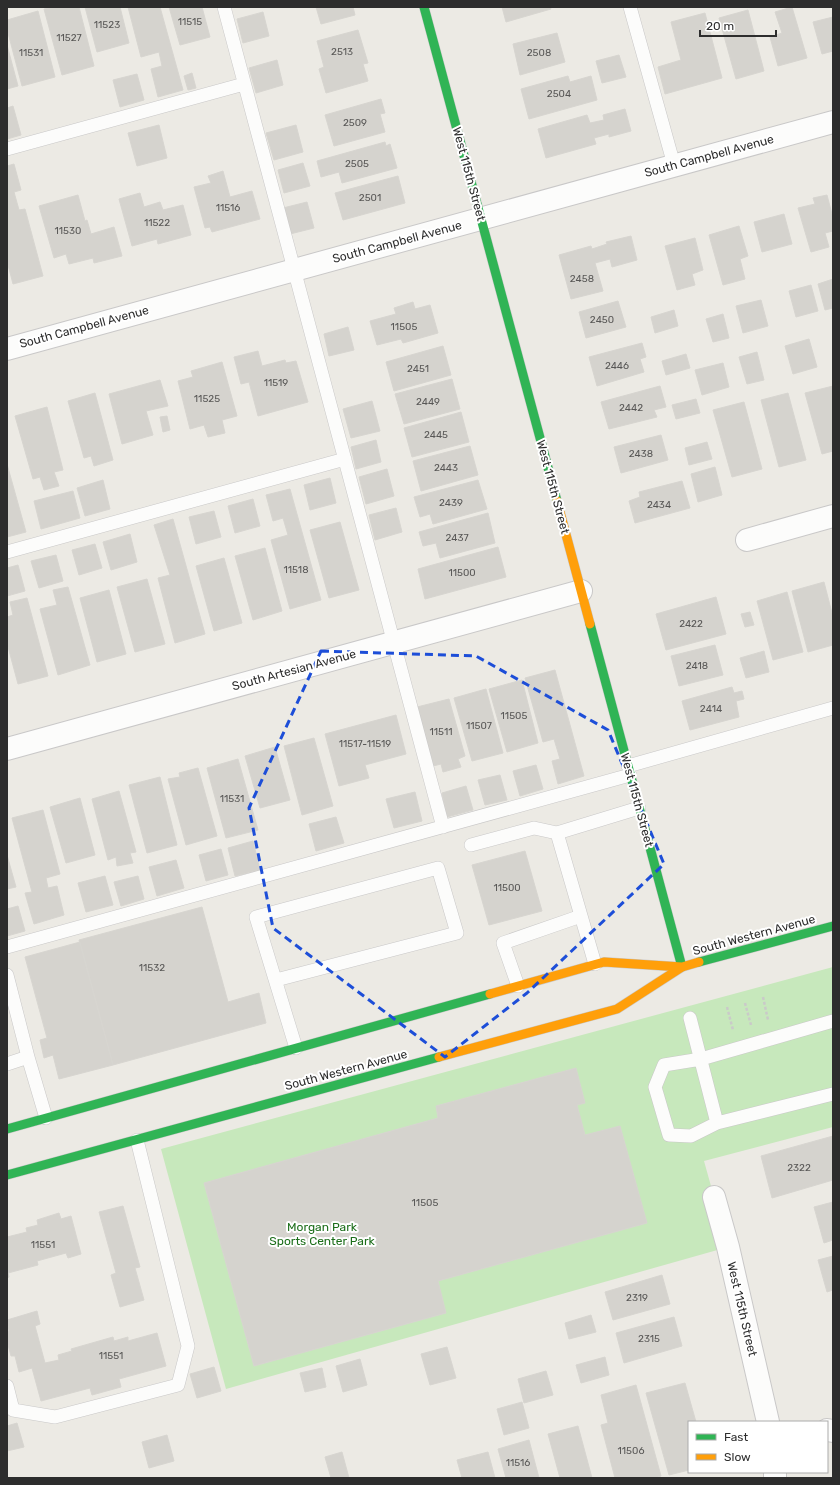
<svg xmlns="http://www.w3.org/2000/svg" width="840" height="1485" font-family="Rubik,sans-serif">
	<style>
		.green { fill: #c7e8bc }
		.building { fill: #d5d3ce; stroke: #d7d5d0 }
		.lines { fill: none; stroke-linecap: round; stroke-linejoin: round }
		.lane-casing { stroke: #c9c8c8; stroke-width: 14 }
		.street-casing { stroke: #c9c8c8; stroke-width: 24 }
		.fast-casing { stroke: #c9c8c8; stroke-width: 10 }
		.slow-casing { stroke: #c9c8c8; stroke-width: 10 }
		.path { stroke: #cacac9; stroke-width: 2.5; stroke-dasharray: 3 2; stroke-linecap: butt }
		.lane { stroke: #fcfcfb; stroke-width: 13 }
		.street { stroke: #fcfcfb; stroke-width: 22 }
		.fast { stroke: #30b455; stroke-width: 9 }
		.slow { stroke: #ff9f0a; stroke-width: 9 }
		.marked { fill: none; stroke: #1d4ed8; stroke-width: 3; stroke-dasharray: 8 5; stroke-linejoin: round }
		.labels { text-anchor: middle; dominant-baseline: central; stroke-width: 4; stroke-linejoin: round; paint-order: stroke }
		.number-label { font-size: 10px; fill: #585756 }
		.street-label { font-size: 12px; fill: #2d2d2d; stroke: #fff }
		.park-label { font-size: 12px; fill: #1c6e1a; stroke: #fff }
	</style>
	<rect width="100%" height="100%" fill="#eceae4"/>
	<path class="green" d="M833 967V1127L704 1161 728 1247 226 1389 161 1149Z"/>
	<path class="building" d="M53 7H79L94 66 62 75 44 9Z
		M85 7H120L129 43 97 52Z
		M128 7H160L183 90 158 97 151 69 162 66 159 52 141 57Z
		M169 7H202L210 37 180 45Z
		M316 7H353L355 15 321 24Z
		M502 7H550L551 9 506 22Z
		M792 7 807 58 778 66 770 37 782 33 775 12Z
		M748 10 764 71 736 79 719 18Z
		M38 11 55 77 22 86 7 29V20Z
		M263 12 269 36 243 43 237 19Z
		M705 13 722 78 665 94 658 67 681 60 671 22Z
		M833 17V51L822 54 813 22Z
		M358 30 368 63 363 64 368 81 326 93 319 69 324 67 317 41Z
		M557 33 565 62 520 75 513 44Z
		M7 45 18 86 7 89Z
		M619 55 626 77 602 83 596 61Z
		M277 60 283 85 256 93 249 68Z
		M192 73 196 88 188 90 184 76Z
		M137 74 144 100 120 107 113 80Z
		M568 76 570 82 591 76 597 100 529 119 521 89Z
		M381 99 385 113 380 114 385 132 334 146 325 115Z
		M13 106 21 135 7 139V108Z
		M625 109 631 131 609 137V134L594 138 596 144 546 158 538 129 587 115 590 123 604 120 603 115Z
		M159 125 167 158 137 166 128 133Z
		M296 125 303 152 274 160 266 133Z
		M385 142 386 146 390 144 397 168 342 183 339 172 321 177 317 161Z
		M303 163 310 186 284 193 278 170Z
		M14 164 21 190 14 192 19 210 25 209 43 276 13 284 7 261V166Z
		M223 171 230 197 252 191 260 219 212 232 210 227 205 228 194 187 211 183 208 176Z
		M398 176 405 203 343 220 335 193Z
		M140 193 144 207 160 202 163 210 183 205 191 235 158 244 157 239 132 246 119 199Z
		M78 195 85 221 87 220 91 234 114 227 122 256 94 263 93 258 69 264 66 254 54 258 39 206Z
		M827 195 833 218V231L825 233 829 247 811 252 798 208 815 204 813 198Z
		M307 202 314 228 290 234 283 208Z
		M784 214 792 244 762 252 754 222Z
		M739 226 748 256 740 259 745 279 723 285 709 235Z
		M631 236 637 260 612 267 610 259 595 263 603 291 571 299 559 255 591 246 592 249 607 244 606 242Z
		M695 238 703 270 692 274 695 285 677 290 665 246Z
		M833 279V308L825 310 818 284Z
		M811 285 818 311 796 317 789 291Z
		M761 300 768 326 743 333 736 306Z
		M618 301 626 327 586 338 579 312Z
		M413 302 415 309 430 305 438 333 403 343 401 339 377 345 370 321 396 314 394 308Z
		M674 310 678 326 655 333 651 317Z
		M723 314 729 338 713 342 706 319Z
		M348 327 354 350 329 356 324 334Z
		M809 339 817 367 793 374 785 346Z
		M642 343 646 357 640 359 644 372 597 386 589 357Z
		M443 346 451 375 394 391 386 362Z
		M258 351 262 366 285 360 286 363 296 361 308 402 258 416 249 382 241 384 234 357Z
		M757 352 764 380 747 384 739 357Z
		M686 354 690 368 666 375 662 361Z
		M222 362 237 416 222 420 225 433 208 437 204 425 190 429 178 381 193 377 191 371Z
		M723 363 729 387 702 395 695 370Z
		M452 379 460 409 404 424 395 394Z
		M160 380 168 406 146 411 153 435 122 444 109 394Z
		M660 386 666 407 654 410 657 417 609 429 601 402Z
		M833 386V451L822 454 805 393Z
		M95 393 113 460 94 466 91 456 84 458 68 401Z
		M788 393 806 460 779 467 761 400Z
		M696 399 700 413 676 419 672 405Z
		M372 401 380 431 351 438 343 409Z
		M744 402 762 469 732 477 713 410Z
		M47 407 63 470 54 472 59 486 44 490 40 477 33 479 15 416Z
		M461 412 469 442 412 457 404 428Z
		M167 416 170 430 163 432 160 417Z
		M661 435 668 460 621 473 614 447Z
		M376 440 381 462 356 469 351 447Z
		M707 442 712 459 689 465 685 448Z
		M470 446 478 475 421 491 413 461Z
		M7 464 26 532 7 537Z
		M715 467 722 495 698 502 691 474Z
		M387 469 394 496 366 504 359 477Z
		M330 478 336 503 310 510 304 485Z
		M103 480 110 509 85 516 77 488Z
		M478 480 487 509 433 524 430 514 420 517 414 497Z
		M682 481 690 508 635 523 629 501 640 497 639 492Z
		M290 489 321 600 290 609 271 540 288 535 283 518 273 521 266 495Z
		M73 491 80 518 41 529 34 501Z
		M253 499 260 526 235 533 228 506Z
		M396 508 402 532 375 540 369 515Z
		M214 511 221 537 196 544 189 517Z
		M488 513 495 543 440 558 436 543 423 546 419 532Z
		M173 519 205 634 175 643 158 578 170 575 154 525Z
		M340 522 359 590 329 598 310 530Z
		M130 534 137 562 111 570 103 542Z
		M95 544 102 568 79 575 72 550Z
		M498 547 506 577 425 599 418 569Z
		M265 548 282 611 253 620 235 556Z
		M56 555 63 581 39 588 31 561Z
		M224 558 242 623 214 631 196 566Z
		M18 565 25 591 7 596V568Z
		M147 579 165 644 135 652 117 587Z
		M824 582 833 617V645L808 652 792 591Z
		M68 587 90 665 58 675 40 609 57 605 53 590Z
		M109 590 126 654 97 662 80 598Z
		M787 592 803 652 773 660 757 601Z
		M716 597 726 634 666 650 656 614Z
		M27 598 48 676 18 684 7 643V617L13 615 10 602Z
		M750 612 754 625 745 627 741 614Z
		M715 645 723 675 679 686 671 656Z
		M764 651 769 672 746 678 740 658Z
		M555 670 584 776 558 784 552 761 560 759 554 739 543 742 525 678Z
		M522 680 538 743 507 752 489 689Z
		M732 687 734 693 742 691 744 699 736 701 739 717 690 730 682 701Z
		M486 689 503 753 472 761 454 698Z
		M449 699 465 756 458 759 461 767 443 772 441 764 433 766 417 707Z
		M396 715 406 754 365 765 369 778 339 786 325 734Z
		M314 738 333 806 302 815 284 746Z
		M275 747 290 800 260 808 245 756Z
		M238 759 258 830 226 838 207 768Z
		M536 765 543 789 520 796 513 771Z
		M198 768 217 836 186 845 168 779 180 777 179 773Z
		M500 775 507 800 485 805 478 780Z
		M160 777 177 845 147 853 129 785Z
		M466 786 473 810 447 817 442 793Z
		M119 791 136 852 130 853 133 863 117 866 116 857 108 860 92 799Z
		M415 792 422 821 394 828 386 799Z
		M80 798 95 855 66 863 50 807Z
		M43 810 60 874 46 878 48 888 57 886 64 915 34 924 25 893 32 892 12 818Z
		M336 817 344 843 316 851 309 824Z
		M253 841 260 870 235 876 228 848Z
		M221 849 228 875 206 881 199 855Z
		M525 851 542 911 489 925 472 865Z
		M7 855 16 887 7 889Z
		M176 860 184 888 157 896 149 867Z
		M105 876 113 905 86 912 78 883Z
		M138 876 144 899 121 906 114 882Z
		M18 906 25 931 7 936V909Z
		M202 907 228 1002 259 993 266 1023 113 1065 79 940Z
		M80 942 113 1065 59 1079 53 1055 44 1058 40 1040 47 1038 25 957Z
		M576 1068 585 1103 577 1105 585 1135 620 1126 647 1223 438 1281 446 1313 254 1366 204 1183 438 1118 436 1106Z
		M833 1136V1180L772 1198 761 1156Z
		M833 1202V1240L824 1243 814 1207Z
		M123 1206 140 1267 135 1268 144 1300 120 1307 111 1275 116 1273 99 1212Z
		M59 1213 61 1219 71 1216 81 1254 68 1258 66 1253 37 1261 38 1265 8 1273 9 1277 7 1278V1237L27 1232 26 1228 38 1225 37 1220Z
		M833 1256V1290L827 1292 818 1260Z
		M662 1275 670 1304 613 1320 605 1292Z
		M37 1311 40 1324 35 1326 45 1363 59 1360 58 1355 72 1351 71 1349 113 1337 114 1341 128 1337V1341L157 1333 166 1366 119 1379 121 1387 92 1395 90 1388 41 1401 32 1368 19 1372 15 1356H11L7 1341V1332L9 1331 7 1320Z
		M591 1315 596 1332 569 1339 565 1323Z
		M674 1317 682 1346 624 1363 616 1333Z
		M447 1347 456 1378 430 1385 421 1354Z
		M605 1357 609 1375 581 1383 576 1365Z
		M360 1359 367 1385 343 1392 336 1366Z
		M214 1367 221 1391 197 1398 190 1374Z
		M322 1368 326 1387 305 1392 300 1373Z
		M546 1371 553 1395 524 1403 518 1379Z
		M685 1383 696 1422H689V1470L669 1475 646 1393Z
		M636 1385 661 1476 655 1478H615L601 1425 608 1423 601 1395Z
		M522 1402 529 1428 504 1435 497 1409Z
		M17 1423 24 1447 7 1451V1426Z
		M578 1426 592 1478H560L548 1434Z
		M167 1435 174 1461 149 1468 142 1442Z
		M529 1440 539 1478H506L498 1449Z
		M342 1452 349 1478H331L325 1457Z
		M488 1452 495 1478H462L457 1460Z"/>
	<g class="lines">
		<g class="lane-casing">
			<path id="lane" d="M224 7 443 827
				M630 7 674 165
				M7 149 244 84
				M7 552 345 459
				M628 766 833 708
				M471 845 534 828 557 833
				M7 947 630 775
				M595 964 557 833 639 808
				M7 975 28 1057 7 1064
				M276 980 457 933 438 868 256 917 296 1048
				M518 986 503 943 581 916
				M690 1018 717 1123 833 1094
				M28 1057 46 1118
				M717 1123 691 1136 669 1135 655 1087 664 1065 701 1059 833 1021
				M7 1386 13 1410 55 1417 178 1385 188 1346 137 1140"/>
		</g>
		<g class="street-casing">
			<path id="street" d="M7 349 833 122
				M747 540 833 516
				M7 749 581 591
				M714 1197 728 1247 768 1422
				M827 1430 833 1431
				M775 1472V1478"/>
		</g>
		<g class="fast-casing">
			<path id="fast" d="M424 7 557 501
				M590 624 682 967
				M699 962 833 926
				M7 1129 490 994
				M7 1175 439 1057"/>
		</g>
		<g class="slow-casing">
			<path id="slow" d="M557 501 590 624
				M490 994 604 962 682 967
				M439 1057 617 1009 682 967 699 962"/>
		</g>
		<path class="path" d="M763 997 768 1020
			M745 1003 751 1025
			M727 1007 733 1030"/>
		<use href="#lane" class="lane"/>
		<use href="#street" class="street"/>
		<use href="#fast" class="fast"/>
		<use href="#slow" class="slow"/>
	</g>
	<path class="marked" d="M321 651 476 656 608 730 664 864 527 993 445 1057 273 928 249 808Z"/>
	<g class="labels">
		<g class="number-label">
			<text x="190" y="22">11515</text>
			<text x="107" y="25">11523</text>
			<text x="69" y="38">11527</text>
			<text x="342" y="52">2513</text>
			<text x="31" y="53">11531</text>
			<text x="539" y="53">2508</text>
			<text x="559" y="94">2504</text>
			<text x="355" y="123">2509</text>
			<text x="357" y="164">2505</text>
			<text x="370" y="198">2501</text>
			<text x="228" y="208">11516</text>
			<text x="157" y="223">11522</text>
			<text x="68" y="231">11530</text>
			<text x="582" y="279">2458</text>
			<text x="602" y="320">2450</text>
			<text x="404" y="327">11505</text>
			<text x="617" y="366">2446</text>
			<text x="418" y="369">2451</text>
			<text x="276" y="383">11519</text>
			<text x="207" y="399">11525</text>
			<text x="428" y="402">2449</text>
			<text x="631" y="408">2442</text>
			<text x="436" y="435">2445</text>
			<text x="641" y="454">2438</text>
			<text x="446" y="468">2443</text>
			<text x="451" y="503">2439</text>
			<text x="659" y="505">2434</text>
			<text x="457" y="538">2437</text>
			<text x="296" y="570">11518</text>
			<text x="462" y="573">11500</text>
			<text x="691" y="624">2422</text>
			<text x="697" y="666">2418</text>
			<text x="711" y="709">2414</text>
			<text x="514" y="716">11505</text>
			<text x="479" y="726">11507</text>
			<text x="441" y="732">11511</text>
			<text x="365" y="744">11517-11519</text>
			<text x="232" y="799">11531</text>
			<text x="507" y="888">11500</text>
			<text x="152" y="968">11532</text>
			<text x="799" y="1168">2322</text>
			<text x="425" y="1203">11505</text>
			<text x="43" y="1245">11551</text>
			<text x="637" y="1298">2319</text>
			<text x="649" y="1339">2315</text>
			<text x="111" y="1356">11551</text>
			<text x="631" y="1451">11506</text>
			<text x="518" y="1463">11516</text>
		</g>
		<g class="street-label">
			<text transform="translate(709 156) rotate(-15)">South Campbell Avenue</text>
			<text transform="translate(469 174) rotate(75)">West 115th Street</text>
			<text transform="translate(397 242) rotate(-15)">South Campbell Avenue</text>
			<text transform="translate(84 327) rotate(-15)">South Campbell Avenue</text>
			<text transform="translate(553 487) rotate(75)">West 115th Street</text>
			<text transform="translate(294 670) rotate(-15)">South Artesian Avenue</text>
			<text transform="translate(637 800) rotate(75)">West 115th Street</text>
			<text transform="translate(754 935) rotate(-15)">South Western Avenue</text>
			<text transform="translate(346 1070) rotate(-15)">South Western Avenue</text>
			<text transform="translate(742 1309) rotate(77)">West 115th Street</text>
		</g>
		<g class="park-label">
			<text x="322" y="1227">Morgan Park<tspan x="322" dy="14">Sports Center Park</tspan></text>
		</g>
	</g>
	<rect width="840" height="1485" fill="none" stroke="#2d2d2d" stroke-width="16"/>
	<rect x="688" y="1421" width="140" height="52" fill="#ffffff" stroke="#ababab"/>
	<rect x="696" y="1434" width="20" height="6" fill="#30b455" stroke="#ababab"/>
	<text x="724" y="1441" font-size="12" fill="#2d2d2d">Fast</text>
	<rect x="696" y="1454" width="20" height="6" fill="#ff9f0a" stroke="#ababab"/>
	<text x="724" y="1461" font-size="12" fill="#2d2d2d">Slow</text>
	<path d="M700 30v6h76v-6" fill="none" stroke="#2d2d2d" stroke-width="2"/>
	<text x="706" y="30" font-size="12" fill="#2d2d2d" stroke="#ffffff" stroke-width="3" paint-order="stroke">20 m</text>
</svg>
